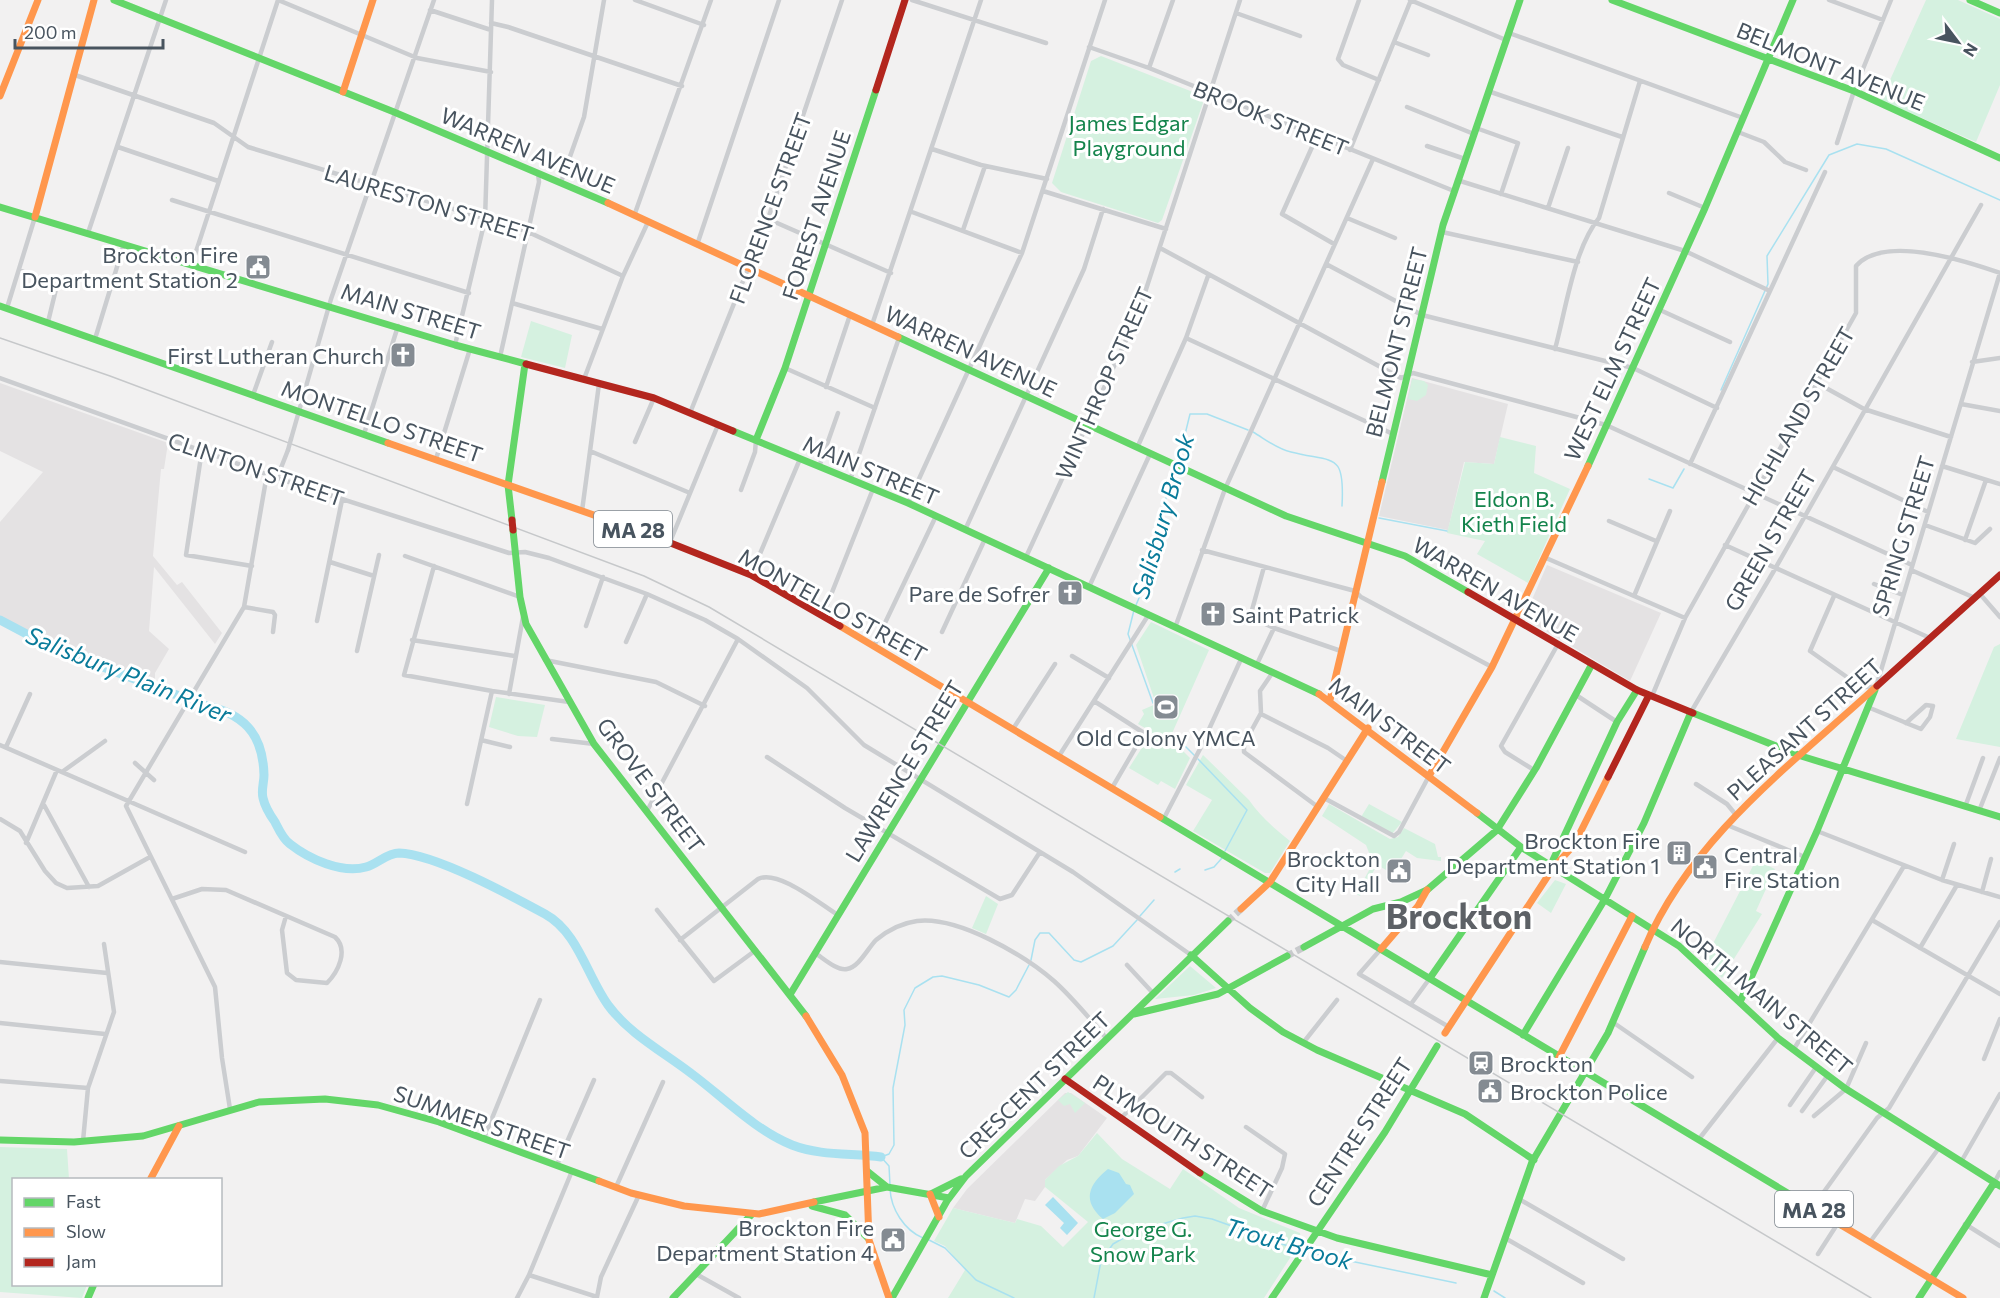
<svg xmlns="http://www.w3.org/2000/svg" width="2000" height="1298" font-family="Commissioner,sans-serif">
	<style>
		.education { fill: #e4e2e3 }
		.green { fill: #d5f1e0 }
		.water { fill: #a9e1f0 }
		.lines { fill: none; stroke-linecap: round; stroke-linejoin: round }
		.stream { stroke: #a9e1f0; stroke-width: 1.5 }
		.river { stroke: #a9e1f0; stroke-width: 9 }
		.secondary-tunnel { stroke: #c8cacc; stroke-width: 7; stroke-dasharray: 7 3.5; stroke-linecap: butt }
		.street { stroke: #cbcdd0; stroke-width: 4.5 }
		.fast { stroke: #63d668; stroke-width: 7 }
		.slow { stroke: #ff974d; stroke-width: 7 }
		.jam { stroke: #b3261e; stroke-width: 7 }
		.rail { stroke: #c6c8ca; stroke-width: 1.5 }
		.street-bridge { stroke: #cbcdd0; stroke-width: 4.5 }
		.jam-bridge { stroke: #b3261e; stroke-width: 7 }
		.labels { text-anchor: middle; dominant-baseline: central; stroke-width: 6; stroke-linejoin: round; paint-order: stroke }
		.shield { fill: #fff; stroke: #7f878f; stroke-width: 1.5 }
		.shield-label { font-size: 21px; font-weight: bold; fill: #48545f }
		.street-label { font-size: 22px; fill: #48545f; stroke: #fff }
		.park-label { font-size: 22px; fill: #14844c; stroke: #fff }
		.poi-label { font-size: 22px; fill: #48545f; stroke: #fff; text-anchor: end }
		.water-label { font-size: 24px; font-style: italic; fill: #097b9a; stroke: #fff }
		.town-label { font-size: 34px; font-weight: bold; fill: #5d6166; stroke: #fff }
	</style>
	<rect width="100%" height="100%" fill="#f2f1f1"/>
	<path class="education" d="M1412 378 1508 404 1494 464 1464 462 1448 530 1379 516Z
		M0 383 168 443 164 469H161L153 556 177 585 182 582 222 633 215 644 154 567 149 631 169 649 155 673V686L71 654 0 617V522L43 472 0 451Z
		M1547 565 1661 613 1630 681 1524 618Z
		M1065 1093H1071L1107 1118 1078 1156 1067 1160 1045 1180V1187L1035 1201 1025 1199 1015 1223 953 1208 967 1189Z"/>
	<path class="green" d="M1926 0H1958L2000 19V85L1976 142 1881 100Z
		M1101 56 1198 94 1203 103 1162 220 1158 223 1061 192 1052 183 1091 61Z
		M531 321 572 335 565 368 521 357Z
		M1412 379 1424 381 1428 385 1426 395 1417 401 1408 399Z
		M1500 437 1536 446 1534 473 1570 489 1528 583 1477 554 1485 541 1447 533 1465 462 1494 464Z
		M1151 622 1209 650 1170 738 1190 758 1175 789 1161 781 1158 785 1129 768 1152 732 1138 724 1144 714 1142 710 1156 704 1136 645Z
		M2000 644V747L1956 739 1994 647Z
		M496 697 545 705 537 737 518 736 489 727Z
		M1203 755 1249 800C1260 816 1274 828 1290 841L1270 873H1265L1193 831 1212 800 1186 785Z
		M1329 804 1390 839 1398 837 1404 828 1435 844 1438 857H1441V861L1417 858 1406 851 1401 859 1394 861 1388 871 1377 865 1360 896 1356 894 1373 863 1366 845 1322 816Z
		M1369 804 1402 822 1392 834 1361 817Z
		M1756 860 1775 869 1756 911 1762 914 1722 978 1704 961Z
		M1555 880 1566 884 1551 913 1537 903Z
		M986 896 998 904 986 934 972 928Z
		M1190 966 1216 988 1194 995 1155 999Z
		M1068 1092 1085 1103 1075 1113 1070 1104 1064 1106 1058 1100Z
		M1097 1133 1122 1159 1170 1189 1183 1169 1239 1208 1300 1233 1301 1241 1264 1298H948L965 1270 945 1246 934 1241 953 1208 1015 1223 1017 1219 1041 1226 1063 1247 1088 1222 1045 1187V1180L1059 1166 1078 1156Z
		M0 1147 67 1149 69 1179 14 1180V1284L87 1285 82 1298 0 1292Z"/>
	<path class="water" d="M1108 1169 1119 1173 1126 1184 1130 1185 1134 1194 1115 1213 1103 1219C1082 1201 1088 1185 1108 1169Z
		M1053 1197 1078 1223 1067 1235 1060 1228 1064 1223 1045 1205Z"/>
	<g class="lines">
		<path class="stream" d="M1721 390 1768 284 1767 256 1829 155 1857 144 1886 149 2000 200
			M1253 432C1265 439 1277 449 1291 452 1334 463 1345 451 1342 506
			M1178 463 1190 414H1207L1248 430
			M1649 479 1673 488 1684 469
			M1379 518 1447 531
			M1136 605 1146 582V560L1176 467
			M1134 610 1128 634 1153 703
			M1174 735 1195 756
			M1198 759 1247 810 1225 851
			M1205 870 1214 867 1222 858
			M1175 872 1180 869
			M1140 916 1154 900
			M1031 960 1035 940 1040 933H1049L1074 960 1081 962 1113 946 1137 920
			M890 1185 889 1166 881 1157 889 1154 894 1145 893 1088 905 1025 904 1010 915 988 933 977 942 976 979 985 1009 997 1016 990 1029 965
			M890 1189C891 1209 904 1230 923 1238
			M927 1239 945 1248 976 1280 1014 1298
			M1307 1252 1456 1283
			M1494 1291 1505 1298
			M1094 1298 1101 1261 1113 1244 1134 1232 1183 1218 1195 1216 1212 1219 1302 1251"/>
		<path class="river" d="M0 620 53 648 203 705C243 713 263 733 264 775 264 783 261 790 263 798 265 807 270 815 275 822 279 830 283 839 290 844 309 859 342 874 366 867 377 864 387 853 399 853 435 854 512 896 545 914 578 932 587 976 608 1005 629 1034 665 1053 692 1074 723 1097 755 1130 792 1145 820 1156 852 1153 881 1157"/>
		<path class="secondary-tunnel" d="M1228 921 1241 909
			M1287 956 1304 947"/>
		<path class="street" d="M278 0 417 58 491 72
			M635 0 704 25
			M912 0 1046 43
			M1359 0 1338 59 1343 65 1379 80
			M1410 0 1506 40
			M1829 0 1883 20
			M430 10 491 30
			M1236 13 1300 36
			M491 23 508 27 682 86
			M1509 33 1743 118
			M1394 42 1428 55
			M1089 47 1149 68 1454 191
			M1149 68 1173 0
			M75 75 214 123 248 147 526 231 623 276
			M1488 91 1622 137
			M1407 107 1474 134
			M1476 128 1518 143 1501 194
			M1738 132 1764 142 1785 162 1806 170
			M1317 136 1282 214 1334 244
			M1837 143 1854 91 1891 0
			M1427 146 1465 159
			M118 147 218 181
			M932 149 981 165 1047 179
			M1350 150 1411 0
			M1457 180 1685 251 1770 291
			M561 182 584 117 604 0
			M1043 191 1166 229
			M1669 193 1705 208
			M172 200 469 293
			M1548 208 1568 148
			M912 212 1022 253
			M634 216 711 0
			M1347 218 1395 238
			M768 219 891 273
			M963 230 985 166
			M1442 232 1578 262
			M88 233 166 0
			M697 245 779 0
			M1160 248 1401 378 1413 373 1606 425 1912 565
			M192 264 278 0
			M1326 264 1422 315 1633 368 1717 408
			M19 270 57 285 48 322
			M512 303 602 329
			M7 308 35 217
			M1660 310 1730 342
			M872 325 981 0
			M1186 338 1393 434
			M95 339 124 244
			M455 345 485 220 492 0
			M1555 349C1566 309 1574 248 1599 218L1640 81
			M500 357 539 182 538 173
			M1972 362 2000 358
			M785 368 875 408
			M0 378 277 478 509 553 525 552 549 558 647 594 705 620 738 639 807 688 864 745 1073 872 1191 955
			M584 379 623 276 648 222
			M1817 383 1864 409 1951 437
			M826 387 850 315
			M253 395 272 342
			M1961 404 2000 411
			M690 413 768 219 842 0
			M364 434 398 326
			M291 439 331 299 434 0
			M635 442 654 398
			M1137 448 1186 338 1208 276
			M202 450 186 555 252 566
			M590 451 690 493
			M436 459 470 349
			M1690 464 1825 172
			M1942 466 2000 484
			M819 467 838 413
			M1833 467 1928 512
			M277 478 288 450
			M850 480 899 338
			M741 490 755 452 756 440
			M908 503 1022 253 1105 0
			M582 511 599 384
			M1609 521 1656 541
			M1925 525 1975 543 1990 529
			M965 530 1084 269 1103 209
			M1965 540 1986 480
			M670 542 718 425
			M1725 545 1930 638
			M1202 550 1355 591 1361 597 1492 667
			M405 556 520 597
			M1026 557 1138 314 1240 0
			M1546 558 1685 618
			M330 562 374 576
			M434 566 404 675 492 691
			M1264 567 1250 617 1274 628 1341 651
			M1911 570 1975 598
			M751 575 800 459
			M1874 584 1903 595
			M1089 587 1150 454
			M1980 594 2000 617
			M1634 596 1670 511
			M1834 596 1810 651 1861 687H1876L2000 273
			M244 607 273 612 275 615 273 632
			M823 615 873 489
			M317 621 342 500
			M1176 625 1225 489 1373 159
			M586 626 603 577
			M942 632 985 539
			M412 640 515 656
			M626 642 647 594
			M874 646 936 516
			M357 651 379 555
			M1072 656 1109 678
			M545 660 656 682 705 706
			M1257 664 1274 628
			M1273 672 1260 691 1261 713 1244 744V752L1318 807
			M509 694 523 617
			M1576 695 1617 722
			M1652 696 1685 618 1856 313V266C1884 234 1966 261 2000 273
			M1094 701 1144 733 1112 788
			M1870 708 1904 722 1906 723 1921 729 1930 717 1933 706 1926 705 1906 723
			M1691 712 1775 569 1981 205
			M1261 714 1328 748 1347 761
			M1013 729 1055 664
			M552 739 594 744
			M481 740 510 747
			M0 745 245 852
			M6 747 30 694
			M1059 756 1149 614
			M767 757 845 808 1000 899 1012 895 1040 852
			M135 763 154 780
			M1534 770 1505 752 1501 746 1558 644
			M62 772 105 741
			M1696 784 1727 804 1736 815
			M1324 798 1394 836 1399 832 1429 776
			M467 804 492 691 569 702
			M44 805 89 887
			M1965 807 1983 758
			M647 811 738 639
			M1979 811 2000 758
			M0 819 20 831 45 871 56 883 67 888 98 886 150 857
			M1163 820 1200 749 1242 657
			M1727 825 1805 857
			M1817 831 1942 880 2000 897
			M26 843 57 770
			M1942 880 1954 844
			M1982 892 1991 859
			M172 899 202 889 226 890 335 937C349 950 338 972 327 983L296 980 287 973 282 930 286 916
			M657 910 714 981 756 950
			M1872 920 2000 994
			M680 940 758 879C778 869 820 904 838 915
			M1920 948 1957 885
			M1381 949 1359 974 1449 1027
			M815 953C823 958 837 971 847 969 859 967 868 948 876 940 888 930 902 923 917 921 958 916 1024 955 1054 981 1073 998 1091 1020 1107 1039
			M0 962 107 973
			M1127 965 1152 992
			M1411 1004 1430 978
			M1798 1017 1808 1024
			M0 1023 105 1034
			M1614 1023 1692 1077
			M1303 1043 1337 1000
			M1794 1049 1904 866
			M1984 1059 2000 1019
			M0 1081 88 1088
			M1790 1105 1817 1066
			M230 1109 222 1058 215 987 126 806 244 607 267 474
			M1802 1111 1828 1075
			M1814 1116 1846 1089 1866 1043
			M1121 1118 1166 1073H1171L1202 1097
			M1246 1127 1285 1154 1282 1168 1262 1211
			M484 1138 540 1000
			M1699 1139 1778 1038
			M83 1141 88 1088 114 1012 104 944
			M1961 1162 2000 1094
			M557 1165 594 1080
			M572 1171 529 1275 597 1297
			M1994 1183 2000 1172
			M616 1187 663 1082
			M1519 1199 1623 1259
			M1813 1207 1877 1118 1889 1108 2000 922
			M1965 1224 2000 1246
			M1505 1238 1583 1283
			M1870 1242 1939 1148
			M1818 1254 1838 1223
			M696 1274 739 1298
			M597 1297 601 1277 639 1195
			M517 1298 529 1275"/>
		<path class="fast" d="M114 0 394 112 608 203
			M1612 0 1854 91 2000 158
			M1970 0 2000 13
			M0 207 455 345 526 364
			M0 306 388 443
			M898 337 1286 516 1405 556 1468 592
			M733 431 908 503 1319 694
			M756 440 785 368 876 90
			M1588 466 1705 208 1793 0
			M1382 482 1443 225 1520 0
			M512 520 508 485 525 364
			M513 530 520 597 526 624 594 744 806 1016
			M1693 713 1801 756 2000 817
			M1477 813 1521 847 1679 946 1778 1038 1846 1089 2000 1186
			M1160 817 1841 1225
			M1553 868V860L1617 722 1637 690
			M1304 947 1373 909 1401 902 1427 890 1497 830 1536 768 1592 664
			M1191 955 1250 1008 1283 1032 1317 1050 1465 1114 1534 1160
			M1430 978 1521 847
			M791 993 1049 568
			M1740 1002 1817 831 1875 690
			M1134 1014 1218 994 1287 956
			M1523 1035 1605 899 1644 823 1691 712
			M0 1140 74 1142 143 1136 259 1102 325 1099 378 1105 439 1122 599 1181
			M867 1171 887 1187
			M1200 1173 1262 1211 1337 1238 1492 1275
			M931 1194 961 1179
			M814 1202 887 1187 949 1198
			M812 1206 845 1215 868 1238
			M88 1298 94 1284
			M673 1298 752 1214
			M892 1298 947 1201 966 1176 1228 921
			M1272 1298 1385 1132 1437 1046
			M1484 1298 1532 1162 1608 1033 1645 947
			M1919 1298 1994 1183"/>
		<path class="slow" d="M343 92 373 0
			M0 96 38 0
			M608 203 898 337
			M35 217 94 0
			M388 443 648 534
			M840 626 1160 817
			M1319 694 1477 813
			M1330 700 1382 482
			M1429 776 1492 667 1588 466
			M1241 909 1270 882 1368 728
			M1645 947C1691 838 1792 764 1877 686
			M1381 949 1418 906 1427 890
			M806 1016 842 1075 865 1133 869 1240 889 1298
			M1445 1033 1553 868 1574 845 1608 777
			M1559 1057 1632 916
			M150 1180 179 1126
			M599 1181 631 1193 684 1206 759 1214 814 1202
			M930 1194 939 1217
			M1841 1225 1963 1298"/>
		<path class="jam" d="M876 90 905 0
			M526 364 654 398 733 431
			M648 534 751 575 840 626
			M1468 592 1637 690 1693 713
			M1877 686 2000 575
			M1608 777 1649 695
			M1065 1079 1200 1173"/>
		<path class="rail" d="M0 338 110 376 644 576 709 607 1871 1298"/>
		<path class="street-bridge" d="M288 450 291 439"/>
		<path class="jam-bridge" d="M512 520 513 530"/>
	</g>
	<defs>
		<g id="civic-square" transform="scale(1.35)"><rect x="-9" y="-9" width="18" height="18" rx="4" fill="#848b92" stroke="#fff"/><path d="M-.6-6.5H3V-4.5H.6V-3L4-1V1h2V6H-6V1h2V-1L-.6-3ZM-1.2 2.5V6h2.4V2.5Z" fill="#fff"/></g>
		<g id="church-square" transform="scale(1.35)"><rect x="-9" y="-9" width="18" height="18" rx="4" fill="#848b92" stroke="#fff"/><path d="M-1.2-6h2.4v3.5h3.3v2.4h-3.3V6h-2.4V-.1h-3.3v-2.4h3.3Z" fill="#fff"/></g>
		<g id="stadium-square" transform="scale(1.35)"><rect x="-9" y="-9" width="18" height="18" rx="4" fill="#848b92" stroke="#fff"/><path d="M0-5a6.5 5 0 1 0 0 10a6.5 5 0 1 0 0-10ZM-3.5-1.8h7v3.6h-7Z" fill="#fff"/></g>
		<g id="building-square" transform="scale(1.35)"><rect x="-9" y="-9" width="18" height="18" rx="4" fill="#848b92" stroke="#fff"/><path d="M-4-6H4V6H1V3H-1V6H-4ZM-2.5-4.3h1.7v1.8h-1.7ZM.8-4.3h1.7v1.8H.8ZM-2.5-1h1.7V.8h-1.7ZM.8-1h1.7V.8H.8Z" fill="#fff"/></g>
		<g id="station-square" transform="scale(1.35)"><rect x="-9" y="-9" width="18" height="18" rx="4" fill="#848b92" stroke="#fff"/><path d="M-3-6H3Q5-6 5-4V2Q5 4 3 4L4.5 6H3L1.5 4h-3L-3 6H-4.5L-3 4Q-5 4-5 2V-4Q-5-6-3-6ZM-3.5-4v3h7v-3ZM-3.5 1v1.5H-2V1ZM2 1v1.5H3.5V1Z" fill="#fff"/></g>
	</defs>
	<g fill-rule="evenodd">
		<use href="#civic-square" x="258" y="267"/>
		<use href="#church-square" x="403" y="355"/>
		<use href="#church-square" x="1070" y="593"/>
		<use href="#church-square" x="1213" y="614"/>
		<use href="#stadium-square" x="1166" y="707"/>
		<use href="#building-square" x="1679" y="853"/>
		<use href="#civic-square" x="1705" y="867"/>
		<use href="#civic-square" x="1399" y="871"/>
		<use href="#station-square" x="1481" y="1063"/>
		<use href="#civic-square" x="1490" y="1091"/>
		<use href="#civic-square" x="893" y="1240"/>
	</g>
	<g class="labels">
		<g class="shield">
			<rect x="594" y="511" width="78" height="36" rx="4.5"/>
			<rect x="1775" y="1191" width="78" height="36" rx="4.5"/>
		</g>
		<g class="shield-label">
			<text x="633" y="529">MA 28</text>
			<text x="1814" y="1209">MA 28</text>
		</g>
		<g class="street-label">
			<text transform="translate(1831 66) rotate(22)">BELMONT AVENUE</text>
			<text transform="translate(1271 118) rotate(22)">BROOK STREET</text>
			<text transform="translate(528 150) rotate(23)">WARREN AVENUE</text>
			<text transform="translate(429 203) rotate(17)">LAURESTON STREET</text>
			<text transform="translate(770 208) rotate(-70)">FLORENCE STREET</text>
			<text transform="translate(816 215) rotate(-72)">FOREST AVENUE</text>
			<text transform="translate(411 311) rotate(17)">MAIN STREET</text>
			<text transform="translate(1396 342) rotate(-76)">BELMONT STREET</text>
			<text transform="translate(971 351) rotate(25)">WARREN AVENUE</text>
			<text transform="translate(1612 369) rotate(-65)">WEST ELM STREET</text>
			<text transform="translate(1104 383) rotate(-66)">WINTHROP STREET</text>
			<text transform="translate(1798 416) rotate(-60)">HIGHLAND STREET</text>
			<text transform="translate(382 421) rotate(19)">MONTELLO STREET</text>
			<text transform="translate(256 469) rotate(19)">CLINTON STREET</text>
			<text transform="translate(871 470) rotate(23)">MAIN STREET</text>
			<text transform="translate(1903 536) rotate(-73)">SPRING STREET</text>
			<text transform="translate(1770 540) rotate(-60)">GREEN STREET</text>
			<text transform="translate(1496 589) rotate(30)">WARREN AVENUE</text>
			<text transform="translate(833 605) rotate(29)">MONTELLO STREET</text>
			<text transform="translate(1390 725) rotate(37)">MAIN STREET</text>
			<text transform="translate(1804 729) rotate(-42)">PLEASANT STREET</text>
			<text transform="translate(904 771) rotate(-59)">LAWRENCE STREET</text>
			<text transform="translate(651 785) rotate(53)">GROVE STREET</text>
			<text transform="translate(1762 996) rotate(40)">NORTH MAIN STREET</text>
			<text transform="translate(1034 1085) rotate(-44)">CRESCENT STREET</text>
			<text transform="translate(482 1122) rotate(19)">SUMMER STREET</text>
			<text transform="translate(1359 1132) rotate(-57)">CENTRE STREET</text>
			<text transform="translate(1183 1136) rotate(33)">PLYMOUTH STREET</text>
		</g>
		<g class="park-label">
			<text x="1129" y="122">James Edgar<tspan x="1129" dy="25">Playground</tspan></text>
			<text x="1514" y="498">Eldon B.<tspan x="1514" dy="25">Kieth Field</tspan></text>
			<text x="1143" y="1228">George G.<tspan x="1143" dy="25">Snow Park</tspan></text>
		</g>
		<g class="poi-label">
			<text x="238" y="254">Brockton Fire<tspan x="238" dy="25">Department Station 2</tspan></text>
			<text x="384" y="355">First Lutheran Church</text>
			<text x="1050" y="593">Pare de Sofrer</text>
			<text x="1232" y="614" text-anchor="start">Saint Patrick</text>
			<text x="1166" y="737" text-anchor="middle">Old Colony YMCA</text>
			<text x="1660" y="840">Brockton Fire<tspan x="1660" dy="25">Department Station 1</tspan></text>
			<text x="1724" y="854" text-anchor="start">Central<tspan x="1724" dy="25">Fire Station</tspan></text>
			<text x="1380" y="858">Brockton<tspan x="1380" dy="25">City Hall</tspan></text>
			<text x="1500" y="1063" text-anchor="start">Brockton</text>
			<text x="1510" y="1091" text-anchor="start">Brockton Police</text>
			<text x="874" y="1227">Brockton Fire<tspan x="874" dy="25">Department Station 4</tspan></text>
		</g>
		<g class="water-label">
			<text transform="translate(1162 516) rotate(-74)">Salisbury Brook</text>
			<text transform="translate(129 674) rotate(22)">Salisbury Plain River</text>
			<text transform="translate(1289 1243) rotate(16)">Trout Brook</text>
		</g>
		<g class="town-label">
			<text x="1459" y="915">Brockton</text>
		</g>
	</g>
	<rect x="12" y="1178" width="210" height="108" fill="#ffffff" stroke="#b6bbbf" stroke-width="1.5"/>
	<rect x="24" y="1198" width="30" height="9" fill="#63d668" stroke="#b6bbbf" stroke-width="1.5"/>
	<text x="66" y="1208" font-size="18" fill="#48545f">Fast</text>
	<rect x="24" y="1228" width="30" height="9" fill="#ff974d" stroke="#b6bbbf" stroke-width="1.5"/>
	<text x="66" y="1238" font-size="18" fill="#48545f">Slow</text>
	<rect x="24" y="1258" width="30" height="9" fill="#b3261e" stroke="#b6bbbf" stroke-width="1.5"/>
	<text x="66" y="1268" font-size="18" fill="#48545f">Jam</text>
	<g transform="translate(1958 42) rotate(122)" stroke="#ffffff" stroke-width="4.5" paint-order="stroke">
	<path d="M0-4.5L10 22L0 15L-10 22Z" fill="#48545f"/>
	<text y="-9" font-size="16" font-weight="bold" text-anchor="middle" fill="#48545f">N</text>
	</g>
	<path d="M15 39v9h148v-9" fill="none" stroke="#48545f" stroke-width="3"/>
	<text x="24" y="39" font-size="18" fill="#48545f" stroke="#ffffff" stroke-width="4.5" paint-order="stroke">200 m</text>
</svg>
